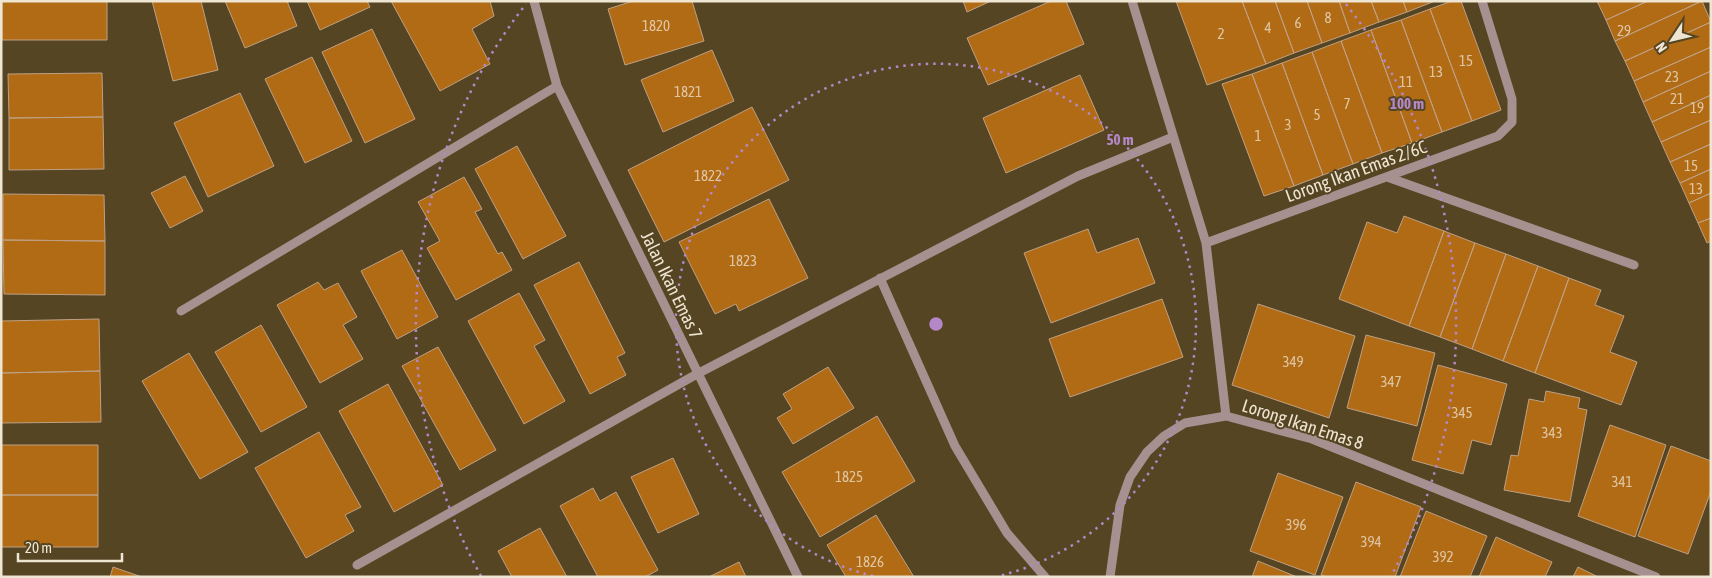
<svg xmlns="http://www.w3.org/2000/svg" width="1712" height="578" font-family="'Asap Condensed',sans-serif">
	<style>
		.building { fill: #b16b15; stroke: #bfa083 }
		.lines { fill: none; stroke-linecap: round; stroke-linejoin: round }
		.minor { stroke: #a69190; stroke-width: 9 }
		.ring { fill: none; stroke: #b488c8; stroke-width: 2.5; stroke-dasharray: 2.5 5 }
		.labels { text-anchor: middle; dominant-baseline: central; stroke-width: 4; stroke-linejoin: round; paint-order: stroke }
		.number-label { font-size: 15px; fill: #dfc6a3 }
		.street-label { font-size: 18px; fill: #eee5d2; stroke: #554523 }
		.centre { fill: #b488c8; stroke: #554523; stroke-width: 2.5 }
		.ring-label { font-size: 15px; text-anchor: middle; font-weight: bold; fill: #b488c8; stroke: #554523; stroke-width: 4; stroke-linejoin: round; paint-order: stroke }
	</style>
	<rect width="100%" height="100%" fill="#554523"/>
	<path class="building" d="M2 1H107V40H2Z
		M152 1H201L218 70 173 81Z
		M225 1H287L297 26 245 48Z
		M307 1H367L370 7 320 30Z
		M391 1H490L494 16 472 29 490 64 440 91Z
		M633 1H692L704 41 625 65 608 9Z
		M963 1H991L967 12Z
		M1051 1H1066L1084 44 988 85 967 38Z
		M1176 1H1242L1266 64 1207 85Z
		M1242 1H1275L1294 53 1266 64Z
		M1275 1H1307L1322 43 1294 53Z
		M1307 1H1339L1350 33 1322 43Z
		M1339 1H1371L1379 22 1350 33Z
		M1371 1H1403L1407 12 1379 22Z
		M1403 1H1435L1407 12Z
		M1452 1H1461L1501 110 1472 121 1430 9Z
		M1597 1H1648L1606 20Z
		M1648 1H1702L1615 41 1606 20Z
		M1702 1 1711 22 1625 61 1615 41Z
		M1430 9 1472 121 1442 132 1401 20Z
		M1401 20 1442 132 1412 143 1371 30Z
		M1711 22V47L1634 81 1625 61Z
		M372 29 415 119 365 143 322 52Z
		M1371 30 1412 143 1382 153 1341 41Z
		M1341 41 1382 153 1353 164 1312 52Z
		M1711 47V71L1643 102 1634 81Z
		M712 50 734 101 663 132 641 80Z
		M1312 52 1353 164 1323 175 1282 63Z
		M312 57 352 141 305 163 265 79Z
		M1282 63 1323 175 1294 186 1252 74Z
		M1711 71V95L1652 122 1643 102Z
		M102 73 103 117 9 118 8 74Z
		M1252 74 1294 186 1264 196 1222 84Z
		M1080 75 1104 130 1006 173 983 118Z
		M240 93 274 166 208 197 174 123Z
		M1711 95V120L1661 142 1652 122Z
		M752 107 789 180 664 242 628 170Z
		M103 117 104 169 9 170V118Z
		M1711 120V144L1670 162 1661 142Z
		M1711 144V169L1680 183 1670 162Z
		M517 146 566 236 523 259 475 169Z
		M1711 169V193L1689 203 1680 183Z
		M185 176 203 211 170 228 151 193Z
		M464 177 482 209 475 212 498 254 502 252 512 270 456 300 427 248 440 241 418 202Z
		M1711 193V218L1698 223 1689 203Z
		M3 194 104 195 105 241 3 240Z
		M769 199 808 278 739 311 736 304 715 314 679 242Z
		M1404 216 1444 231 1409 326 1339 299 1367 222 1397 233Z
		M1711 218V241L1707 243 1698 223Z
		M1088 229 1097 253 1138 238 1155 283 1051 323 1024 253Z
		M1444 231 1475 243 1440 337 1409 326Z
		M3 240 105 241V295L4 294Z
		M1475 243 1506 254 1472 349 1440 337Z
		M402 250 438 317 397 339 361 271Z
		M1506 254 1538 266 1503 361 1472 349Z
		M579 262 625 353 617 357 626 375 590 394 534 285Z
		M1538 266 1569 278 1535 373 1503 361Z
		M1569 278 1601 290 1595 305 1624 316 1610 352 1637 362 1621 405 1535 373Z
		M318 282 324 290 338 283 357 317 343 325 363 359 320 383 277 305Z
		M519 293 545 340 534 346 565 401 524 424 468 321Z
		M1162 299 1183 357 1070 397 1049 339Z
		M1258 304 1355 336 1329 418 1232 385Z
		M99 319 100 371 1 373V321Z
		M261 325 307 407 261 432 215 352Z
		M1366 335 1435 353 1417 426 1347 408Z
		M438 347 496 450 460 470 402 366Z
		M189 353 248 452 200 479 142 381Z
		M1438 365 1507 384 1491 445 1472 440 1463 474 1412 460Z
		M828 367 854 408 793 444 777 418 792 409 783 394Z
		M100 371 101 422 1 423V373Z
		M388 384 443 485 394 512 339 411Z
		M1546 391 1580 398 1578 408 1587 410 1570 502 1504 490 1511 455 1518 456 1529 399 1544 402Z
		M877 416 915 481 820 537 782 472Z
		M1610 425 1666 445 1635 537 1578 516Z
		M319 432 361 507 345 515 354 531 306 558 255 468Z
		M1 445H98V495H1Z
		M1671 446 1711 461V491L1688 554 1638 536Z
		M673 458 699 514 658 533 631 477Z
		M1278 473 1343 497 1315 575 1250 551Z
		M1356 482 1421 507 1395 577H1327L1321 575Z
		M593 488 600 501 616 492 658 570 645 577H598L560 506Z
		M1 495H98V547H1Z
		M1426 511 1487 536 1470 577H1400Z
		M876 515 914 577H846L827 545Z
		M540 528 567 577H512L498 551Z
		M1496 537 1552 562 1545 577H1479Z
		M1258 561 1297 577H1252Z
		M739 562 746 577H709Z
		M113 567 142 577H110Z
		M1578 567 1598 577H1573Z"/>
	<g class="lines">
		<path class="minor" d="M534 1 557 86 798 577
			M1132 1 1206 243 1226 416
			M1387 177 1634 265
			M1206 243 1498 136 1512 122V99L1482 1
			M880 278 955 446 1007 533 1045 577
			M181 311 557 86
			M357 565 697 374 1078 176 1173 137
			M1110 577 1120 505 1130 477 1147 452 1164 436 1185 423 1226 416 1312 439 1656 577"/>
	</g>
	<g class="ring">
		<path d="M873 576A260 260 0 1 1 999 576"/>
		<path d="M481 576A520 520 0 0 1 526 4M1346 4A520 520 0 0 1 1391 576"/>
	</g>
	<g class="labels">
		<g class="number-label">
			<text x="1328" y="17">8</text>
			<text x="1298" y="22">6</text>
			<text x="656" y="25">1820</text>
			<text x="1268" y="27">4</text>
			<text x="1624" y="30">29</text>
			<text x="1221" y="33">2</text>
			<text x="1466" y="60">15</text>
			<text x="1436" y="71">13</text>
			<text x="1672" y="76">23</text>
			<text x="1406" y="81">11</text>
			<text x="688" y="91">1821</text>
			<text x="1677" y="98">21</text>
			<text x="1347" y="103">7</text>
			<text x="1697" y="107">19</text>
			<text x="1317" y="114">5</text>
			<text x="1288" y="124">3</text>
			<text x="1258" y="135">1</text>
			<text x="1691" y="165">15</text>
			<text x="708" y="175">1822</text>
			<text x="1696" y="188">13</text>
			<text x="743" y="260">1823</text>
			<text x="1293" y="361">349</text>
			<text x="1391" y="381">347</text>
			<text x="1462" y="412">345</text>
			<text x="1552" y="432">343</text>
			<text x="849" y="476">1825</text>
			<text x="1622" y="481">341</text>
			<text x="1296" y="524">396</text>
			<text x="1371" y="541">394</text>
			<text x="1443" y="556">392</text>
			<text x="870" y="561">1826</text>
		</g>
		<g class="street-label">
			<text transform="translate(1356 171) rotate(-20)">Lorong Ikan Emas 2/6C</text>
			<text transform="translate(672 285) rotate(64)">Jalan Ikan Emas 7</text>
			<text transform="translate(1303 424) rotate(18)">Lorong Ikan Emas 8</text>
		</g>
	</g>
	<circle cx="936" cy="324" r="8" class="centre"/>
	<g class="ring-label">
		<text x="1407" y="109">100 m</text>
		<text x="1120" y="145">50 m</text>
	</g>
	<rect width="1712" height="578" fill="none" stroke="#eee5d2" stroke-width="5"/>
	<g transform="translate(1672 40) rotate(235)" stroke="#554523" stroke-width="4" paint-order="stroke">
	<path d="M0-4L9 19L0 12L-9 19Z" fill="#eee5d2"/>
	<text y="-8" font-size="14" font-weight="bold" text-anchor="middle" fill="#eee5d2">N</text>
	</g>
	<path d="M18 553v8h104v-8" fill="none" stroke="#eee5d2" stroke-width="2.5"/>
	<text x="25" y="553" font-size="15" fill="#eee5d2" stroke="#554523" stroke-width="4" paint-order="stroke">20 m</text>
</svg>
